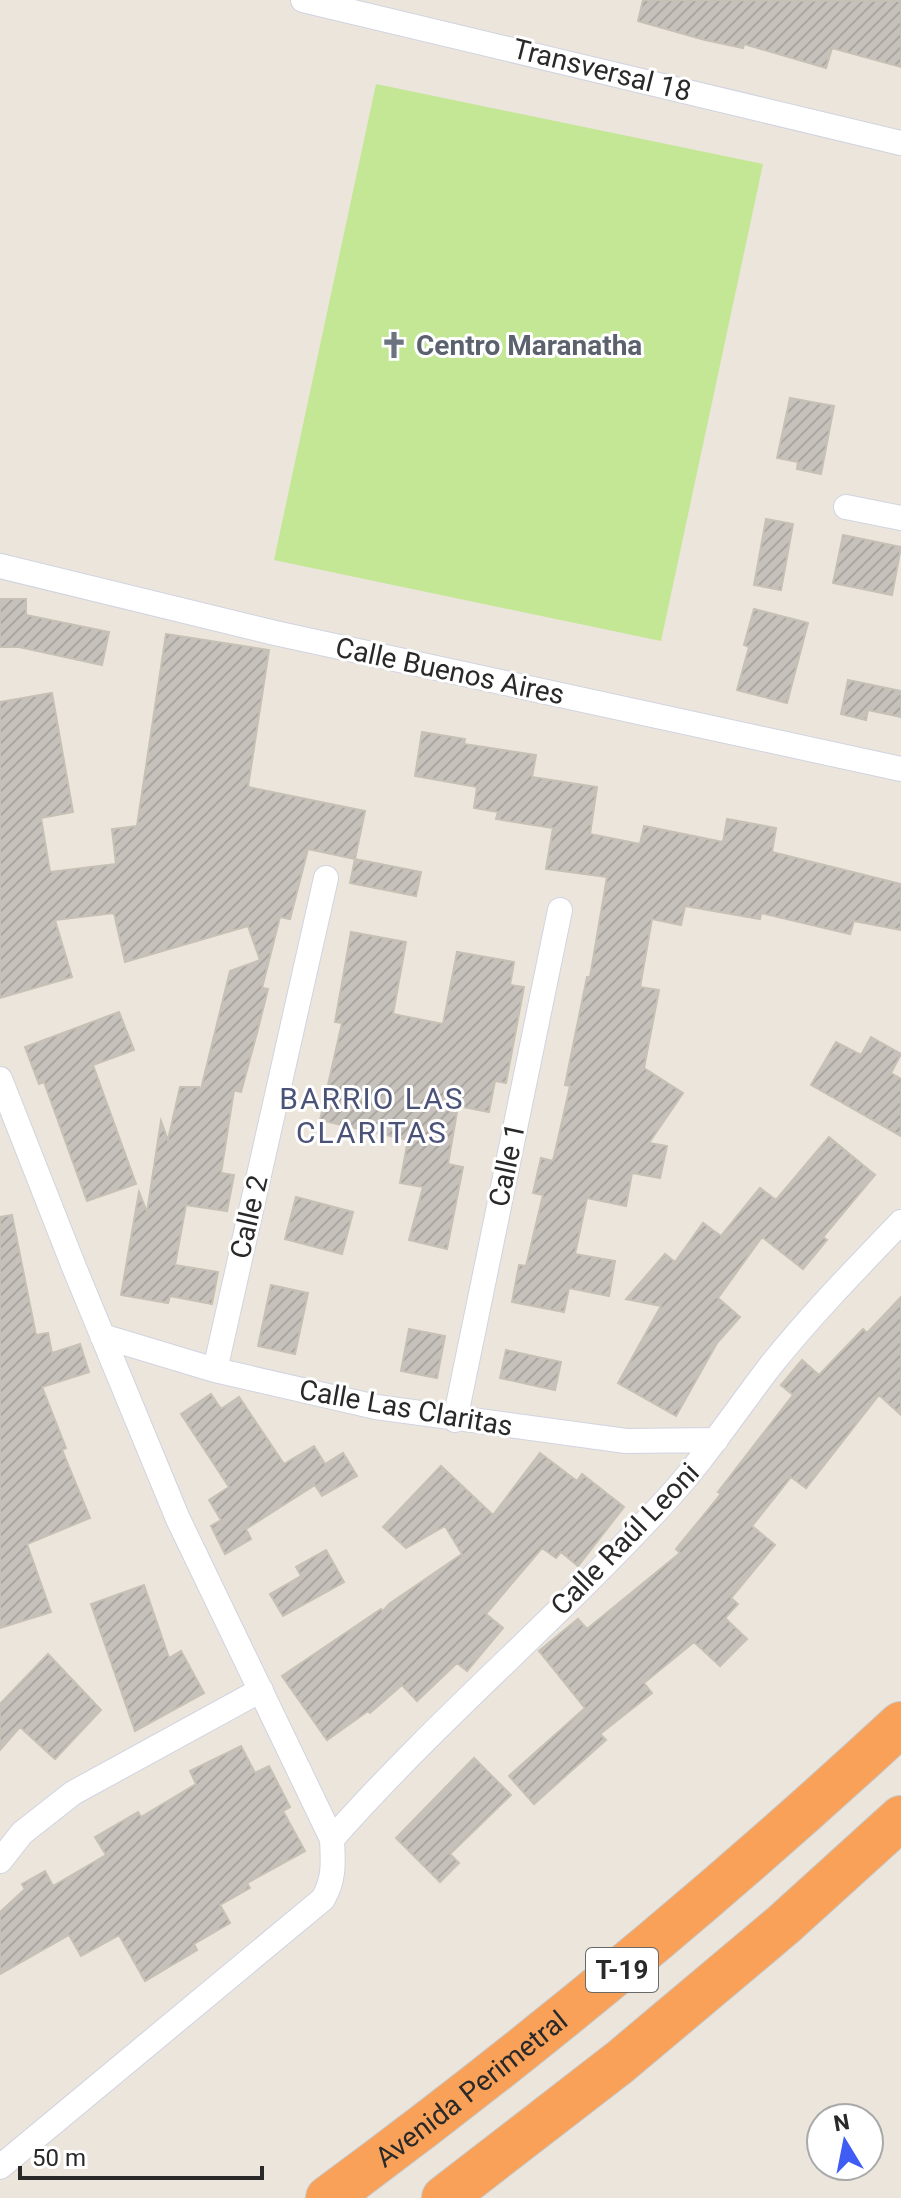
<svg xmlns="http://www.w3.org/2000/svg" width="901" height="2198" font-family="Roboto,sans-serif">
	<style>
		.pitch { fill: #c3e795 }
		.building { fill: url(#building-hatch); stroke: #c6c0b5; stroke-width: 2 }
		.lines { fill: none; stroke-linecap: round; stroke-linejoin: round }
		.street-casing { stroke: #d1d3e2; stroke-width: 26 }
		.highway-casing { stroke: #c7c7c7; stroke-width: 46 }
		.street { stroke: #fff; stroke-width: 24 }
		.highway { stroke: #f9a158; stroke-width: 44 }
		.labels { text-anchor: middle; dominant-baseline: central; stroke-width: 6; stroke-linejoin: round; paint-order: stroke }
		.shield { fill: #fff; stroke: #696969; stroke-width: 2 }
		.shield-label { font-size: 26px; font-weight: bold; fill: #292929 }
		.street-label { font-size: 28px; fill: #292929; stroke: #fff }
		.worship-label { font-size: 28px; font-weight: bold; fill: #5b616d; stroke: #fff; text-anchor: start }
		.neighbourhood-label { font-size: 30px; letter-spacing: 2px; fill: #4b5278; stroke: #fff }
	</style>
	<defs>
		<pattern id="building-hatch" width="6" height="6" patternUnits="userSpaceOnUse" patternTransform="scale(2)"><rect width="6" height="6" fill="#c6c1bb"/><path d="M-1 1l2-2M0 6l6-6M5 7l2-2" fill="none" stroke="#aaa6a1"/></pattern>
	</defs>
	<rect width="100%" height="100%" fill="#ebe5db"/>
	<path class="pitch" d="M376 84 763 164 661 641 274 560Z"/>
	<path class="building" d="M643 0 901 1V67L832 48 826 68 744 44 743 48 705 40 638 21Z
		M790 398 834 406 821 474 797 469 798 462 777 458Z
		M766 519 793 524 781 590 754 585Z
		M843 535 901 547 892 595 833 583Z
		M0 599H26V615L109 632 102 665 19 647H0Z
		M754 609 808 623 787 703 737 690 749 647 744 645Z
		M166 634 269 650 248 787 365 811 355 859 308 849 290 919 280 917 262 988 268 989 258 1029 241 1092 234 1090 221 1173 234 1175 227 1211 186 1205 175 1265 218 1272 212 1304 170 1296 168 1303 121 1295 139 1192 147 1212 161 1121 168 1140 180 1087H199L200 1093 230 971 260 960 248 926 125 962 114 913 55 920 72 977 0 998V702L52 693 73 812 41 818 50 872 116 864 112 829 137 826Z
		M848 680 901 691V717L868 710 866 720 841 714Z
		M422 732 465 739 464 744 536 755 532 777 597 787 590 834 640 844 644 826 723 842 727 819 776 828 772 852 901 884V930L854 921 850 934 761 913 760 919 685 906 681 925 652 919 640 987 659 990 644 1068 683 1093 649 1143 667 1146 660 1178 632 1173 626 1206 587 1198 575 1254 615 1261 609 1296 569 1288 564 1312 512 1302 519 1265 526 1266 543 1195 533 1193 541 1158 553 1161 570 1086 565 1085 587 977H590L607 877 546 869 553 828 496 819 498 812 474 808 477 787 415 776Z
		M355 859 421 872 416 896 350 883Z
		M351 932 406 942 393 1014 443 1024 457 952 514 962 510 985 524 987 506 1083 495 1081 489 1112 458 1106 448 1164 463 1167 447 1249 409 1240 423 1187 400 1183 408 1140 320 1120 342 1023 335 1022Z
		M119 1012 134 1050 93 1065 136 1184 87 1201 44 1082 39 1084 25 1047Z
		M871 1037 901 1054 891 1073 901 1079V1136L811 1085 836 1042 861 1055Z
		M829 1137 875 1175 823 1237 827 1240 803 1269 762 1237 718 1298 740 1317 717 1343 676 1416 618 1383 661 1306 626 1299 665 1254 675 1262 703 1223 721 1236 760 1188 776 1200Z
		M296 1197 353 1212 342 1254 285 1239Z
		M12 1215 36 1335 48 1333 52 1353 80 1344 89 1372 42 1387 66 1448 62 1450 90 1518 27 1544 51 1612 0 1628V1217Z
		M271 1285 308 1293 295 1354 258 1346Z
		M901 1297V1415L879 1395 806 1488 791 1477 752 1526 775 1545 731 1598 738 1604 725 1618 747 1639 720 1666 694 1642 644 1683 652 1693 600 1734 606 1740 534 1804 509 1776 585 1708 539 1651 578 1619 587 1629 680 1553 676 1549 721 1494 718 1492 793 1395 781 1385 802 1360 819 1375 863 1329 867 1333Z
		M409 1329 445 1336 437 1378 401 1371Z
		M506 1350 561 1362 555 1390 500 1378Z
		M211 1394 221 1409 239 1397 284 1464 314 1446 325 1464 343 1453 357 1476 322 1496 315 1485 246 1529 251 1539 225 1554 211 1526 221 1520 209 1500 229 1487 181 1414Z
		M540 1453 577 1481 582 1474 624 1507 578 1566 561 1552 556 1558 542 1548 486 1614 503 1628 467 1671 457 1663 417 1701 402 1685 370 1713 368 1711 327 1740 282 1676 381 1609 383 1611 389 1604 462 1554 445 1526 406 1548 383 1527 441 1466 493 1515Z
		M326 1550 344 1582 283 1616 270 1594 301 1576 296 1567Z
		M144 1585 169 1658 181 1651 204 1693 135 1731 91 1604Z
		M48 1654 101 1710 55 1759 20 1727 0 1750V1704Z
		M241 1746 255 1773 269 1766 290 1807 283 1811 305 1851 247 1883 250 1888 220 1905 230 1923 194 1944 197 1950 145 1981 119 1935 81 1956 69 1935 0 1974V1912L25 1889 22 1884 45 1871 53 1886 106 1855 95 1837 138 1812 141 1817 196 1784 190 1771Z
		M474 1758 511 1795 450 1854 459 1863 440 1882 396 1838Z"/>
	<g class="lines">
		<g class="street-casing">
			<path id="street" d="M303 0 901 143
				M846 507 901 518
				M0 566 275 633 901 769
				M0 1079 74 1267 178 1519 332 1839C333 1862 335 1878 323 1899L0 2167
				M102 1336 215 1370 376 1407 626 1441 716 1440
				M215 1370 326 878
				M455 1420 560 910
				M332 1839C434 1723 554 1622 659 1508 701 1464 734 1413 771 1365 811 1315 856 1269 901 1222
				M0 1861 22 1833 73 1793 261 1690"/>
		</g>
		<g class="highway-casing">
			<g id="highway">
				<path id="s1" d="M328 2198C528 2051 718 1893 901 1724"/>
				<path d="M444 2198 620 2062 783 1925 901 1818"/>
			</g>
		</g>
		<use href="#street" class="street"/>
		<use href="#highway" class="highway"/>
	</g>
	<defs>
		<g id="church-bare" transform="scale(2.16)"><path d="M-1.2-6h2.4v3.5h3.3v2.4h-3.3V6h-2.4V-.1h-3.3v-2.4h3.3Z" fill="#6b7280" stroke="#fff" stroke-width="2.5" paint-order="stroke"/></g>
	</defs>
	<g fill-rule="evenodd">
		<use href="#church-bare" x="394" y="345"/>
	</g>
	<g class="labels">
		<rect class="shield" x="586" y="1948" width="72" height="44" rx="6"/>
		<g class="shield-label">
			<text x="622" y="1970">T-19</text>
		</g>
		<g class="street-label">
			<text transform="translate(602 70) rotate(14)">Transversal 18</text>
			<text transform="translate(450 671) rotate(12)">Calle Buenos Aires</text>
			<text transform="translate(507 1165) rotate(-78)">Calle 1</text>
			<text transform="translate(249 1217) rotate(-77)">Calle 2</text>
			<text transform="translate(406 1408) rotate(10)">Calle Las Claritas</text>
			<text transform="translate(625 1539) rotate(-46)">Calle Raúl Leoni</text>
			<text stroke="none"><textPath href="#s1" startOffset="180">Avenida Perimetral</textPath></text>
		</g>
		<g class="worship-label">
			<text x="416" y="345">Centro Maranatha</text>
		</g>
		<g class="neighbourhood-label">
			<text x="372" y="1098">BARRIO LAS<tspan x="372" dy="34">CLARITAS</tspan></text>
		</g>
	</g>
	<g transform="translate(845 2142) rotate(350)"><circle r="38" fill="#ffffff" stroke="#a9a9a9" stroke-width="2"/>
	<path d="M0-6L14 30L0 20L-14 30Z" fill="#3f5df4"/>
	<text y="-12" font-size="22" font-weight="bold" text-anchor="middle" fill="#292929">N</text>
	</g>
	<path d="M20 2166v12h242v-12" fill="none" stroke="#292929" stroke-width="4"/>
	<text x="32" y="2166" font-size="24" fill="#292929" stroke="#ffffff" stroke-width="6" paint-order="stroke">50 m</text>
</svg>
